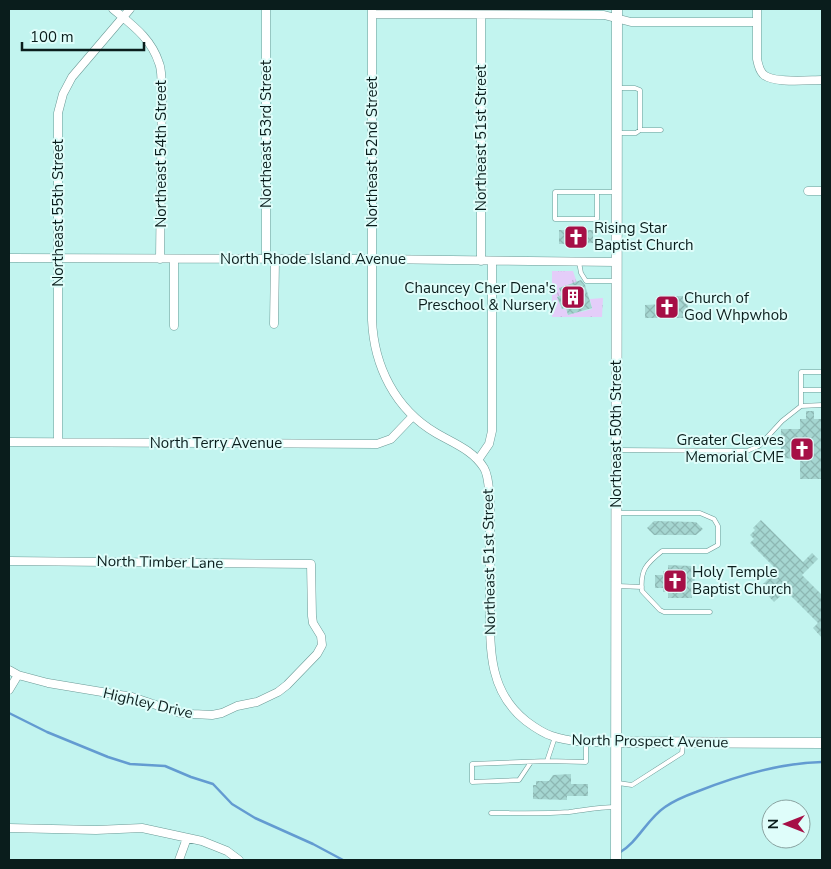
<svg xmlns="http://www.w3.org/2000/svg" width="831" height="869" font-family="'Nunito Sans',sans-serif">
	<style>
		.park { fill: url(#park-tufts) }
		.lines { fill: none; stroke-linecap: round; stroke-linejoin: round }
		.stream { stroke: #639bd1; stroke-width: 2.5 }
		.building { fill: url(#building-cross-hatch) }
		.service-casing { stroke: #6b9a96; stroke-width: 5 }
		.minor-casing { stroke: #6b9a96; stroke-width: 9 }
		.tertiary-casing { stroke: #6b9a96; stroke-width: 11 }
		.service { stroke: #fff; stroke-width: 4 }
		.minor { stroke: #fff; stroke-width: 8 }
		.tertiary { stroke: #fff; stroke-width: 10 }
		.labels { text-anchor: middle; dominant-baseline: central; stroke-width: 4; stroke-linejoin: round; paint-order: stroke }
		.street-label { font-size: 15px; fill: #0a1d1c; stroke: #dffdfa }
		.poi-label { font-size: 15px; fill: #0a1d1c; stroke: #dffdfa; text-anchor: start }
	</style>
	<defs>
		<pattern id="park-tufts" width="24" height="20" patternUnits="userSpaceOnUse" patternTransform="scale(1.25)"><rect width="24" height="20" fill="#e4cdf9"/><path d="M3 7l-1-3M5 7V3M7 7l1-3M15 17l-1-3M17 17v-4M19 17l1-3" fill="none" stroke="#c2b0d5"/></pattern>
		<pattern id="building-cross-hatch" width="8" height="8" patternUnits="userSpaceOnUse" patternTransform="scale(1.25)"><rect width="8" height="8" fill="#a5d6d1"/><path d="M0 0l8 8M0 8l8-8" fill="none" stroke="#8db7b3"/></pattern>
	</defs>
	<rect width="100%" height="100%" fill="#c2f4ef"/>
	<path class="park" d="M552 271H573L577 283 559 288 562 295 557 297 562 309 566 308 568 315 580 311 581 312 592 309 590 299 603 298 602 317H552Z"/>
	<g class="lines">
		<path class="stream" d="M9 713 47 732 108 757 130 764 165 766 191 777 213 784 232 804 255 818 313 844 343 860
			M619 853C638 842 647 819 665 807 675 800 685 796 696 792 736 776 778 763 822 762"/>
	</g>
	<path class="building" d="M559 230H593V243L559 244Z
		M581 280 585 285 592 308 568 315 566 308 562 309 557 297 562 295 559 288Z
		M665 296H687L689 318H645V305L665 304Z
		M806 411H814V419H822V479H800V459L781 458V429H800V419H806Z
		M761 520 803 562 812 553 818 559 802 575 822 595V638L813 628 818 623 786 591 774 602 760 587 777 570 750 543 754 539 750 535 755 530 753 528Z
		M654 521 696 522 703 529 696 535H654L647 528Z
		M668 565 692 566V572H695L694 592H692V598H668V592H663V588H655V575H663V571H668Z
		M571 774V784H588V796H567V800L533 799V785H536V781H549L553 775Z"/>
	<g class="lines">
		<g class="service-casing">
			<path id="service" d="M617 88H635L640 90V130L636 133H618
				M640 130H661
				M597 192V219H555V192H616
				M579 262 581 273 586 281H616
				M801 390H822
				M801 406V372H822
				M617 450 747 451 759 446 782 421 801 406 822 405
				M618 513H700L714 519 718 526V545L707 551H662C646 564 640 570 642 591L660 610 664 612H710
				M618 586 642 587
				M555 737 547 761 586 762V742
				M531 762 519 780 472 782V764L547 761
				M618 783 632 785 682 753 683 744
				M491 813C517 813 543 814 569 812 585 810 600 807 616 807"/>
		</g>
		<g class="minor-casing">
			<path id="minor" d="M113 9C132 25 151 38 159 63 162 70 161 79 162 87L160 259
				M372 9V320C374 366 395 409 436 433 453 443 473 450 484 468 491 480 490 514 490 528 490 553 490 578 490 603 490 648 488 691 526 721 534 727 542 733 552 736 572 743 594 742 616 742
				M757 9V59C758 64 759 70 763 74 772 84 809 80 822 80
				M372 14 604 15 631 22H757
				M481 16V261
				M808 191H822
				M9 258 373 259 616 262
				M174 259V326
				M266 259V9
				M274 324 275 260
				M9 442 377 444 391 439 413 416
				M58 442V113L63 94 72 77 130 9
				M478 460 489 444 492 431V261
				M9 561 311 564 312 616 313 623 321 636 322 645 317 654 287 685 278 692 257 702 237 706 222 713 212 715 193 714 180 713 132 697 48 683 18 675 9 670
				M9 690 18 675
				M9 828 96 830 142 828 202 841 227 851 239 860
				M179 860 187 838"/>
		</g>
		<g class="tertiary-casing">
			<path id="tertiary" d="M616 742 822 743
				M616 860 617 9"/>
		</g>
		<use href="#service" class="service"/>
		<use href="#minor" class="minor"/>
		<use href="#tertiary" class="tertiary"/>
	</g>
	<defs>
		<g id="church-square" transform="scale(1.25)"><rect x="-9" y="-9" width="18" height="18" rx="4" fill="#a60f46" stroke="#dffdfa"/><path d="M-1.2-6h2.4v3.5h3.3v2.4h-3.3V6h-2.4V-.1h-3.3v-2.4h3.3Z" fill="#fff"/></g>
		<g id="building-square" transform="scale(1.25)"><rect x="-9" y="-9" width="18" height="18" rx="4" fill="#a60f46" stroke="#dffdfa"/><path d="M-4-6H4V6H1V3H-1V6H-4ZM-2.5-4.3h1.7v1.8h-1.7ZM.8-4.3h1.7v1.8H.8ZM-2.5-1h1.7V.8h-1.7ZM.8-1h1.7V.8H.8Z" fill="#fff"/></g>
	</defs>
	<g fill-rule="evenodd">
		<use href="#church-square" x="576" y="237"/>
		<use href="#building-square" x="573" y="297"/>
		<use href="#church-square" x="667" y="307"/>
		<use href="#church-square" x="802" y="449"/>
		<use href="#church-square" x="675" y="581"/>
	</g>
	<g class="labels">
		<g class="street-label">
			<text transform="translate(266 134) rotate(-90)">Northeast 53rd Street</text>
			<text transform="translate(481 138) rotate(-90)">Northeast 51st Street</text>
			<text transform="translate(372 152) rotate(-90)">Northeast 52nd Street</text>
			<text transform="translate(161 154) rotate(-90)">Northeast 54th Street</text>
			<text transform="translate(58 213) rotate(-90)">Northeast 55th Street</text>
			<text x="313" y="259">North Rhode Island Avenue</text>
			<text transform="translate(616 434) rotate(-90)">Northeast 50th Street</text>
			<text x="216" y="443">North Terry Avenue</text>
			<text transform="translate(160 562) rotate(1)">North Timber Lane</text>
			<text transform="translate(489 562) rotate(-91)">Northeast 51st Street</text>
			<text transform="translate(148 703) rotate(13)">Highley Drive</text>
			<text transform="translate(650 741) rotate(1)">North Prospect Avenue</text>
		</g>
		<g class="poi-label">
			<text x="594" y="228">Rising Star<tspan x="594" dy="17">Baptist Church</tspan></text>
			<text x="556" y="288" text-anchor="end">Chauncey Cher Dena's<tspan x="556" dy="17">Preschool &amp; Nursery</tspan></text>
			<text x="684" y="298">Church of<tspan x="684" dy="17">God Whpwhob</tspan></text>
			<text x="784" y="440" text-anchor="end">Greater Cleaves<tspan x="784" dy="17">Memorial CME</tspan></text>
			<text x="692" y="572">Holy Temple<tspan x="692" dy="17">Baptist Church</tspan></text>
		</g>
	</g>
	<rect width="831" height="869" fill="none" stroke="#0a1d1c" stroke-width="20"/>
	<g transform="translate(786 824) rotate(270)"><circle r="24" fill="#dffdfa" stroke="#8aa3a1"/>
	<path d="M0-4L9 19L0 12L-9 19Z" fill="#a60f46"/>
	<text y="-8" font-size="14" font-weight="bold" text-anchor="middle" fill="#0a1d1c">N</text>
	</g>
	<path d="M22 42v8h122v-8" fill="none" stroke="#0a1d1c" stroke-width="2.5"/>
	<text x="30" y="42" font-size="15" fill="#0a1d1c" stroke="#dffdfa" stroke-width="4" paint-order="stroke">100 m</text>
</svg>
